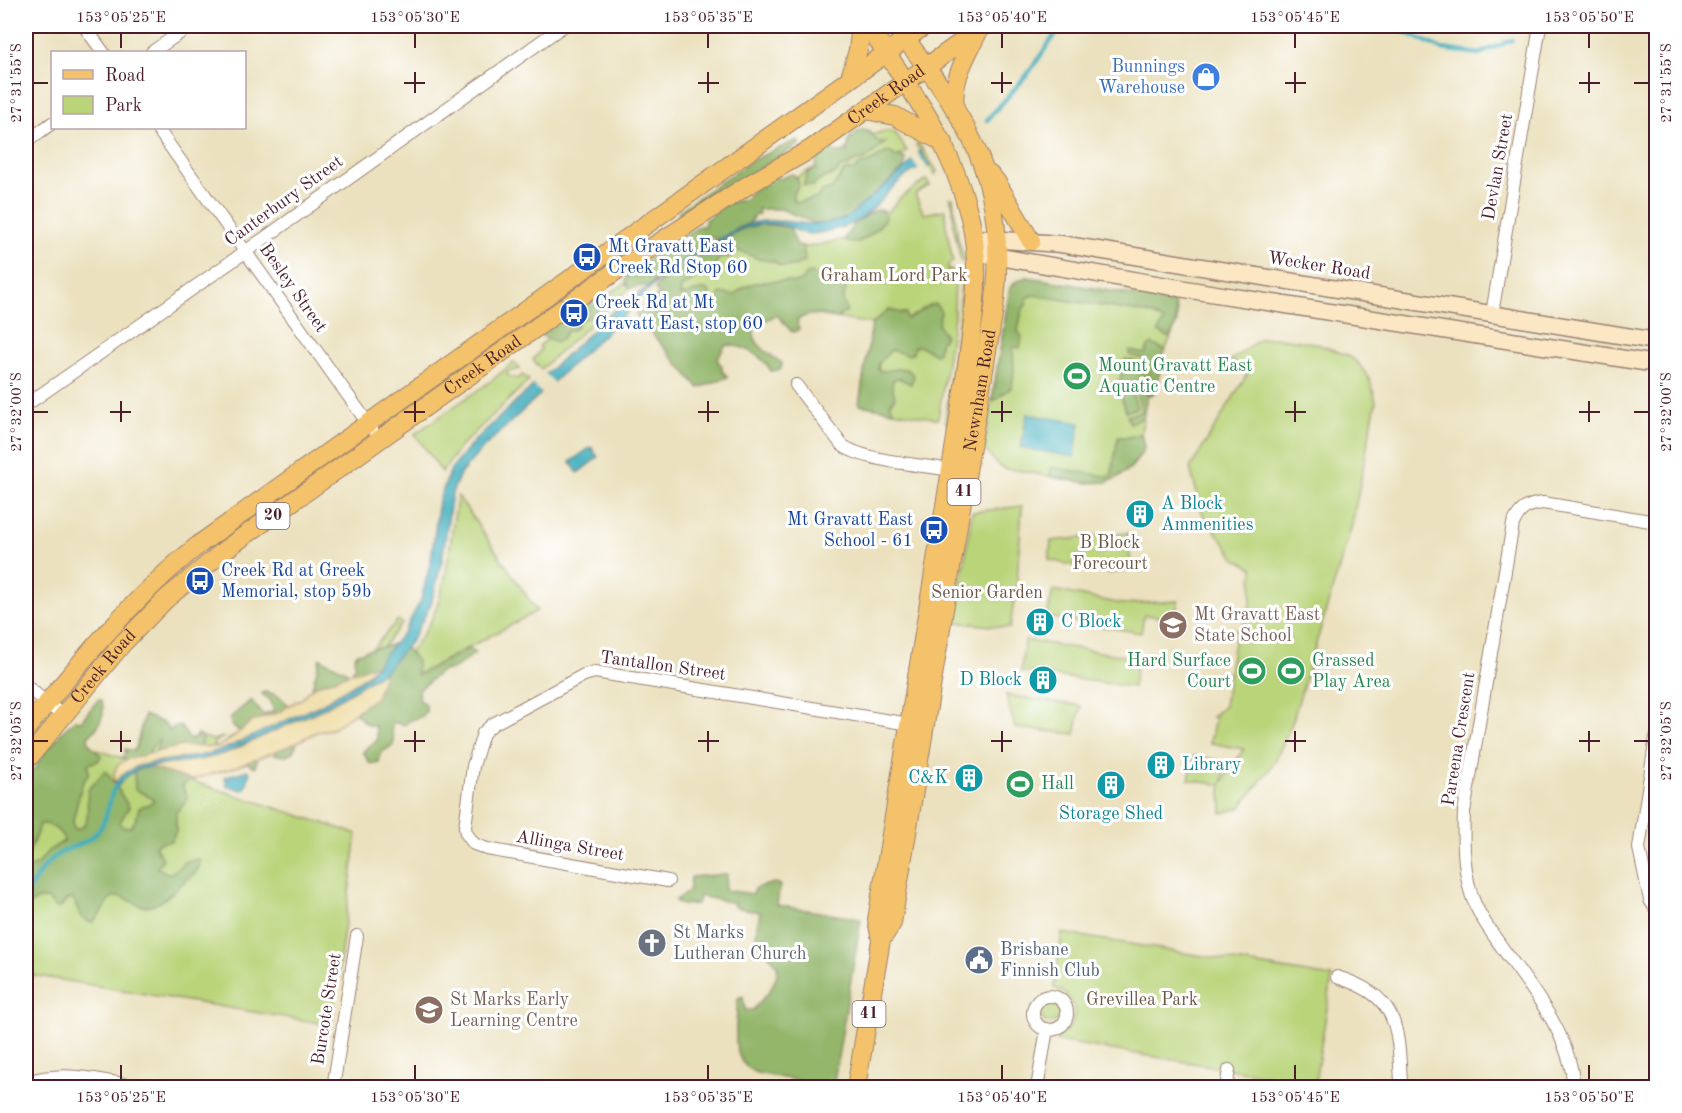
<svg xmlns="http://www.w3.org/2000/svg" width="1682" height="1113" font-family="'Old Standard TT',serif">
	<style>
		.green { fill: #bad47a; stroke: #827a52; stroke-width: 1.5 }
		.forest { fill: #93b66a; stroke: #6e6a4a; stroke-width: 1.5 }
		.sand { fill: #eeda9e; stroke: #9c7c64; stroke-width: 1.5 }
		.water { fill: #3fadbc; stroke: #446674; stroke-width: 1.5 }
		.pier { fill: #ebe1be }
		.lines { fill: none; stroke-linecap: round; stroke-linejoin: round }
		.stream { stroke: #3fadbc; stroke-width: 4.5 }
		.street-casing { stroke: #9a8074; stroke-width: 14 }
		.secondary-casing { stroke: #9a8074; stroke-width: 19 }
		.primary-casing { stroke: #9a8074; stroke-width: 20 }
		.street { stroke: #fff; stroke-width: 12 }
		.secondary { stroke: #fbe7c3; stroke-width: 16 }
		.primary { stroke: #f4c26a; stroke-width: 18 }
		.ticks { fill: none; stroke: #4a1f2b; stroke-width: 2 }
		.labels { text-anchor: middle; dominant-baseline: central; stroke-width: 6; stroke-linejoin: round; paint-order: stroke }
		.shield { fill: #fff; stroke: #80626b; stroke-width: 1.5 }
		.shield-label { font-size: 16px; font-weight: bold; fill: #4a1f2b }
		.shop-label { font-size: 18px; fill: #366cbe; stroke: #fff; text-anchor: end }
		.street-label { font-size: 18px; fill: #4a1f2b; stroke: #fff }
		.transit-label { font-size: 18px; fill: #164399; stroke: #fff; text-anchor: start }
		.park-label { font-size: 18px; fill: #6c5543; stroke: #fff }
		.leisure-label { font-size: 18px; fill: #27864d; stroke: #fff; text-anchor: start }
		.culture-label { font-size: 18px; fill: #0d838f; stroke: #fff; text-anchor: start }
		.education-label { font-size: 18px; fill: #785e54; stroke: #fff; text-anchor: start }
		.worship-label { font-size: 18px; fill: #5b616d; stroke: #fff; text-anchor: start }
		.service-label { font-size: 18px; fill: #4e5e75; stroke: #fff; text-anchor: start }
		.neatline { fill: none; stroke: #4a1f2b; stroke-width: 2 }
		.ticks-label { font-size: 15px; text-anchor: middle; fill: #4a1f2b }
	</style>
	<rect width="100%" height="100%" fill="#fff"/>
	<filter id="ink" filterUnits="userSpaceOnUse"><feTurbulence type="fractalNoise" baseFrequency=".0167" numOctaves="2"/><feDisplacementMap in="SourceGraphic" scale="12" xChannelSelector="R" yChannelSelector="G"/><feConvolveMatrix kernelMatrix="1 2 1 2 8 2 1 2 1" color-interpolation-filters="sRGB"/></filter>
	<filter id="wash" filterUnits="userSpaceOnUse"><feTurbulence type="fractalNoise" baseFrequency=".008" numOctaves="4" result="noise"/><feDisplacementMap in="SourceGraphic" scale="24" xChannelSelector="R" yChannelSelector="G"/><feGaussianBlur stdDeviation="1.35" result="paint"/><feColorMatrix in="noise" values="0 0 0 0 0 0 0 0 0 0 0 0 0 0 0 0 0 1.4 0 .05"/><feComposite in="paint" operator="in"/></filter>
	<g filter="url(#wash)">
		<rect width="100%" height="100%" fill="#ebe1be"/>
		<path class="green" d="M886 131H894L907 151 894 159 850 201 781 209 797 177 874 134Z
			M919 144 937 171 935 175 916 145Z
			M926 180 930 185 915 194 924 214 945 210 946 225 953 262 948 265V270H952L955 274 954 317 938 419 859 405 872 324 746 303 635 314 747 239 808 247 846 239 879 221 900 198Z
			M950 198H953L958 239 965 261 961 262 953 224V206Z
			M965 273V305L947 426 945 419 959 318 961 279Z
			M1027 277 1174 302 1177 312V322L1161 361 1155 391 1153 394 1147 395 1141 433 1144 448C1116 509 1053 471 1005 469L999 466 984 449 1010 288 1015 282Z
			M626 283 630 288 541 369 533 360 541 349 539 346 599 300Z
			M1279 338 1315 343 1349 356 1358 363 1370 380 1376 401 1352 525 1291 726 1274 763 1240 808 1222 813 1221 785 1189 780 1194 756 1227 761 1222 783 1244 749 1210 743 1215 718 1212 717 1224 706 1236 629 1242 630 1251 602 1253 568 1236 559 1203 515 1190 468 1251 368 1230 361 1260 339Z
			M514 362 520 369 507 372 508 376 518 379 522 375 529 380 460 447 442 472 415 434 491 381Z
			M458 496 537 611 376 697C393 670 418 647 432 618 450 579 449 537 458 496Z
			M1022 506 1017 581 1010 628 955 622 972 512Z
			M1128 533 1131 570 1108 573 1049 560 1051 541Z
			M1053 590 1122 604 1178 601 1176 619 1144 615 1141 633 1047 617Z
			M398 620 402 623 382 648H373Z
			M1025 640 1138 658 1133 687 1021 671Z
			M1006 695 1081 706 1075 734 1015 728Z
			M241 731 301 740 209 766H145L357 834 331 1025 26 974V785L63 739 137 763 159 738 160 742 156 751 184 762 204 759 194 739 197 734 212 740 224 737 214 742V747H218Z
			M1062 933 1332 977 1315 1083 1057 1041 1058 1036C1082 1025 1078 995 1054 988Z
			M1040 1013a10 10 0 1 1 20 0a10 10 0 1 1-20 0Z"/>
		<path class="forest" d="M860 130C871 130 871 134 877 141L886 142 866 159 853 162 848 166 840 168 835 174 823 178 813 186 803 185 808 172 816 170V159L827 148 839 154 847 153 849 139Z
			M797 140 800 144 681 217 678 212 751 161Z
			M890 152 895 156 903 157 906 160 903 169 848 217 838 221 819 225 781 209H758L759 214 754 215 749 224 719 240 708 236 707 245 710 246 674 268 661 264 657 267 661 273 655 278 652 285 630 288 626 282 627 273 640 267 650 257 700 226H705V220L729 202 745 200 749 194 771 175 779 179 792 174 797 177 799 186 793 193V200L797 202 817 198 822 191 832 189 844 171 854 170 860 165 872 161 885 153Z
			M876 210 884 211 886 217C879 228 860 249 846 241L845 237 856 222Z
			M760 224 789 227 797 245 803 246 805 261 797 265 786 267 780 266 773 261 761 260 742 252 736 251 729 257 720 258 713 267 708 270 700 272 690 283 682 286 680 295H683L700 290H709L712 304 715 303 720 293 734 295C751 279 766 282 788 281L793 283 801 281 807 274 813 273 823 283 844 282 846 288 843 300 847 311 846 313 839 315 840 318C825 316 809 310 797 321L799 329 795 332 791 331 777 315 756 324C747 342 769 354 782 363L781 369 771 371C763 356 745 346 728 345L725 346 717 360 722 366V371L728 377 699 388 635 314 659 295 655 289C660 283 666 275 673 271 684 266 698 271 700 254L712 247H719C729 234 743 227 760 224Z
			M1027 277 1174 302C1179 317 1176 324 1170 338L1158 332 1164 321 1151 314 1033 295 1027 298 1026 305 1022 310 1018 331 1022 337 1020 348 1013 347 1014 371 1012 387 992 402 1010 288 1016 282Z
			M595 295 599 305 598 311 590 317 580 320 575 329 566 332 561 340 554 342 540 335Z
			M936 304 941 312 938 324 945 336 940 343 938 352 936 354 920 346 914 347 913 353 908 355 891 350 879 363 878 368 880 371C892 372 905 362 914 376L911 384 898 378 893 380 892 386 895 397 890 404 894 411 859 405 872 324 889 309 900 313H906V317L908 319 930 305Z
			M1152 344 1165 350 1155 391 1153 394 1147 395 1143 418 1130 423 1127 416 1142 411 1135 387 1152 382 1144 359 1129 355V350L1145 354 1148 347Z
			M1125 359 1141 363 1146 379 1130 385 1137 408 1126 412 1118 387Z
			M1141 433 1144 448 1141 454 1130 468 1115 479 1106 482 1085 483 1050 476 1051 467 1111 477 1118 437H1129Z
			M393 644 405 647 417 661V675L469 648 475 653 455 668 440 672 419 690V699L426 705V711L423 716 411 720 404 725 393 722C388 731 396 737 393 745L381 753 379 762 370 764 363 752 367 747 377 741 376 727C359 724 362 715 351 710L317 685 312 688 320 658 351 674 355 665 354 658 357 653C363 652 367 650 372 649 380 646 385 648 393 644Z
			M263 692C277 693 286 700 292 711L277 715 241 731C235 729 228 724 231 717L251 700 263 715 274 711 270 700 262 694Z
			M98 700H101C107 712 99 729 88 736L89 743 101 756 98 761 88 764 89 773 82 784 73 820V826L75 829C94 829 85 802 88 790L105 771C110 774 124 800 129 807L120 822 122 827H131L136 819 139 808 153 802V799L135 789 134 773 146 765 176 760 157 755 156 751 160 739 150 749V758L137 763 121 758 125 755V749L133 751 136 748 144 715 164 723 170 731 175 726H180L190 740 198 736 203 739 196 754 183 761 182 767 285 734 297 743C293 755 287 758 275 754L273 752 258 758 255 767 247 763 190 780 182 786C192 803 186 800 176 813V831L171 841 160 843 155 846 163 859 157 868 170 874 187 861 198 859 200 861 199 867 196 872C183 880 165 903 151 906 134 909 125 891 111 898 104 902 105 914 91 923L81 917 73 898 67 900 59 909 54 906 48 899H38L30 904 26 901V870L39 863 48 851 64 841V839C59 830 49 821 39 825 36 838 30 848 26 860V772L35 769 45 750 54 743 61 733 75 720 81 721Z
			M727 874 725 890 753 894 755 888 774 883 780 885 777 905 861 919 833 1087 757 1073C727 1062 737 1023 738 998L743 996 745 1010H753C758 1002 767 997 771 988 789 956 764 961 757 940 754 932 759 920 760 912L734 907 735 903 699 896 697 904 682 905 675 901 689 891 691 877Z"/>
		<path class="sand" d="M377 664C350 697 306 712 268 729 250 737 232 748 213 753 180 762 141 754 115 783L114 773 116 768 119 764 128 759 181 746 218 747 230 740 251 722 280 712 289 705 302 699 307 692 317 685Z
			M385 671 376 697 332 729 316 732 296 743 236 767 190 780 148 767 204 759 226 753 324 708Z"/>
		<path class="water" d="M920 151 930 167C901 166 880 209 857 221 847 227 821 234 808 234 802 234 797 230 791 228 775 221 757 224 741 229 709 249 651 278 631 309L482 449 460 474 452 493 442 561 431 604 412 640 385 671 324 708 226 753 204 759 138 769 125 778 113 792 115 783 122 775 137 766 203 755 224 749 322 704 367 676 403 633 421 600 431 560 439 500 451 469 474 441 624 301C643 293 657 280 674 268 691 256 726 233 745 225 780 212 811 234 848 217L909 165Z
			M1027 414 1080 423 1074 457 1021 448Z
			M591 447 598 457 578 473 570 462Z
			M247 770 250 773 245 789 242 790 227 786 225 777Z"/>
		<path class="pier" d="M916 151 929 170 920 172 911 158Z
			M544 372 555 384 543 395 532 383Z"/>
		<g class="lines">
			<path class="stream" d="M1392 26 1442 49 1479 54 1512 40
				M987 120 1027 75 1061 26
				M26 896C35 877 46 860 66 850 78 844 89 842 98 831 109 818 107 802 115 787"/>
		</g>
	</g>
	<g filter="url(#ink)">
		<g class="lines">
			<g class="street-casing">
				<path id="street" d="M84 26 103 52
					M152 52 190 26
					M157 128 372 429
					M26 142 52 123
					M1492 314 1540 26
					M796 385 842 445C863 461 923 465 951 470
					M26 405 245 252 563 26
					M26 686 63 716
					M1656 737 1639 848 1650 900 1656 909
					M668 881 487 849 474 844 466 833 465 827 473 766 483 733 493 724 584 675 595 672 915 725
					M1337 977C1398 996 1398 1025 1401 1082L1403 1088
					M1033 1013a17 17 0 1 1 34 0a17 17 0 1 1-34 0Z
					M27 1082C65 1069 105 1081 143 1088
					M333 1088 357 936
					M1037 1088 1047 1029
					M1226 1088 1229 1070
					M1574 1088C1570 1032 1532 990 1501 946 1489 929 1475 910 1470 890 1463 863 1463 839 1464 812L1513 524C1520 509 1526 505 1543 503L1656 522"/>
			</g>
			<g class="secondary-casing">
				<path id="secondary" d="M974 238 1061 244 1656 341
					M976 253 1191 290 1656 364"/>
			</g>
			<g class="primary-casing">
				<g id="primary">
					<path d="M850 78 858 50 861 26"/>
					<path d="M955 109C951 80 966 57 978 32"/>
					<path d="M866 110 895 116 944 143"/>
					<path d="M989 174 996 181 1031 241"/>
					<path d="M26 729C80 662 134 596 201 543L924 26"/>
					<path id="s1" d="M26 761 123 643 166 599 226 549 617 270 748 185 811 149 984 26"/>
					<path id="s2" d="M881 940 892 923 993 315C1002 255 998 191 970 136 950 96 922 61 896 26"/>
					<path d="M856 1088 881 940 877 920C902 768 928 616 952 463 957 431 962 399 967 366 974 317 982 268 970 218 952 143 910 88 868 26"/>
				</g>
			</g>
			<use href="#street" class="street"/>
			<use href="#secondary" class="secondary"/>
			<use href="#primary" class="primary"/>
		</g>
	</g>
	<path class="ticks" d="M121 33V48M415 33V48M708 33V48M1002 33V48M1295 33V48M1589 33V48M415 72V93M708 72V93M1002 72V93M1295 72V93M1589 72V93M33 83H48M404 83H425M698 83H719M991 83H1012M1285 83H1306M1579 83H1600M1634 83H1649M121 401V422M415 401V422M708 401V422M1002 401V422M1295 401V422M1589 401V422M33 412H48M110 412H131M404 412H425M698 412H719M991 412H1012M1285 412H1306M1579 412H1600M1634 412H1649M121 731V752M415 731V752M708 731V752M1002 731V752M1295 731V752M1589 731V752M33 741H48M110 741H131M404 741H425M698 741H719M991 741H1012M1285 741H1306M1579 741H1600M1634 741H1649M121 1065V1080M415 1065V1080M708 1065V1080M1002 1065V1080M1295 1065V1080M1589 1065V1080"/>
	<defs>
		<g id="shop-disc" transform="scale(1.5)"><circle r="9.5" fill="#3f7fe0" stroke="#fff"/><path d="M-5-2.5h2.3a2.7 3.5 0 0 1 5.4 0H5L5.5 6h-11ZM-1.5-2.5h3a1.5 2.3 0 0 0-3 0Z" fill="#fff"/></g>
		<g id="bus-disc" transform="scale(1.5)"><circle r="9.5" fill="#1a4fb4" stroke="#fff"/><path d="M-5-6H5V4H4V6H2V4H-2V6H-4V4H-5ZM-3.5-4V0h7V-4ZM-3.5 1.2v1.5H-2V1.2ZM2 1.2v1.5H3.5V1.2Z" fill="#fff"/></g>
		<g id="stadium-disc" transform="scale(1.5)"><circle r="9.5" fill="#2e9e5b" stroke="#fff"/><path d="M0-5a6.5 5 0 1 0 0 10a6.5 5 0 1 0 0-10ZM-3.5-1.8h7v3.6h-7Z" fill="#fff"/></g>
		<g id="building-disc" transform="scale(1.5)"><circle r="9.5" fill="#0f9aa8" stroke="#fff"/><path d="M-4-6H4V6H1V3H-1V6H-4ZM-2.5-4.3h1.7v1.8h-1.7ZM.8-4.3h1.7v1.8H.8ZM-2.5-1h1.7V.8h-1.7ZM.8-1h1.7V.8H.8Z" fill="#fff"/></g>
		<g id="school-disc" transform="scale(1.5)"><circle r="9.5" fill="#8d6e63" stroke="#fff"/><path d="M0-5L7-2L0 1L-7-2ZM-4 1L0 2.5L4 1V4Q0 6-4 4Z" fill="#fff"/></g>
		<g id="church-disc" transform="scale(1.5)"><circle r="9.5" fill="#6b7280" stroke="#fff"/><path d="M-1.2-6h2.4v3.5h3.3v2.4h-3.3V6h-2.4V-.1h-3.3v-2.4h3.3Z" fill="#fff"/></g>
		<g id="civic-disc" transform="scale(1.5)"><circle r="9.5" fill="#5c6f8a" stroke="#fff"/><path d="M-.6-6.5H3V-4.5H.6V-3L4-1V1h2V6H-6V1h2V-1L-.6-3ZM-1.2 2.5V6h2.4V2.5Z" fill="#fff"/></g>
	</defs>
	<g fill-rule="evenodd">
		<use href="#shop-disc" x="1206" y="77"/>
		<use href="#bus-disc" x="587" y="257"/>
		<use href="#bus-disc" x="574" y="313"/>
		<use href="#stadium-disc" x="1077" y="376"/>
		<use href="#building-disc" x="1140" y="514"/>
		<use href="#bus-disc" x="934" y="530"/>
		<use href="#bus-disc" x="200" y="581"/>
		<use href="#building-disc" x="1040" y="622"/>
		<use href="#school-disc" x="1173" y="625"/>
		<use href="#stadium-disc" x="1252" y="671"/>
		<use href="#stadium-disc" x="1291" y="671"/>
		<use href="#building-disc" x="1043" y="680"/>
		<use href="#building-disc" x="1161" y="765"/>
		<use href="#building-disc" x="969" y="778"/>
		<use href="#stadium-disc" x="1020" y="784"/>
		<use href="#building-disc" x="1111" y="785"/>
		<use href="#church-disc" x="652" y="943"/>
		<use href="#civic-disc" x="979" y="960"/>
		<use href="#school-disc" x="429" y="1010"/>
	</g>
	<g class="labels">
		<g class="shield">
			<rect x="947.5" y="479" width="33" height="26" rx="4.5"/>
			<rect x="256.5" y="503" width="33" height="26" rx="4.5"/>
			<rect x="852.5" y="1001" width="33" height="26" rx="4.5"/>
		</g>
		<g class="shield-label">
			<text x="964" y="492">41</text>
			<text x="273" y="516">20</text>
			<text x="869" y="1014">41</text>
		</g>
		<g class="shop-label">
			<text x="1185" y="67">Bunnings<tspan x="1185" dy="21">Warehouse</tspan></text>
		</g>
		<g class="street-label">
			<text stroke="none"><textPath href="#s1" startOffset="1094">Creek Road</textPath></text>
			<text transform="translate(1498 167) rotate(-80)">Devlan Street</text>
			<text transform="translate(284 201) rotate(-36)">Canterbury Street</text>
			<text transform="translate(1319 266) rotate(9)">Wecker Road</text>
			<text transform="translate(293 288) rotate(55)">Besley Street</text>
			<text stroke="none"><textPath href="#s1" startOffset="608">Creek Road</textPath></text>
			<text stroke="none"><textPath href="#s2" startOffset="560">Newnham Road</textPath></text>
			<text transform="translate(663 666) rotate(8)">Tantallon Street</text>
			<text stroke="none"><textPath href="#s1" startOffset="122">Creek Road</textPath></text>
			<text transform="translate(1459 739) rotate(-81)">Pareena Crescent</text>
			<text transform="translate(570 846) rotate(10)">Allinga Street</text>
			<text transform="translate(327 1009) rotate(-81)">Burcote Street</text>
		</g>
		<g class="transit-label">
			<text x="608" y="247">Mt Gravatt East<tspan x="608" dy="21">Creek Rd Stop 60</tspan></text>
			<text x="595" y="303">Creek Rd at Mt<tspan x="595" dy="21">Gravatt East, stop 60</tspan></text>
			<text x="913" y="520" text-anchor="end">Mt Gravatt East<tspan x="913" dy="21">School - 61</tspan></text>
			<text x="221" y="571">Creek Rd at Greek<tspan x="221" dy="21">Memorial, stop 59b</tspan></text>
		</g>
		<g class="park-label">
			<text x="894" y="276">Graham Lord Park</text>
			<text x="1110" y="543">B Block<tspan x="1110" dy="21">Forecourt</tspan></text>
			<text x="987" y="593">Senior Garden</text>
			<text x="1142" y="1000">Grevillea Park</text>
		</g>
		<g class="leisure-label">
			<text x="1098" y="366">Mount Gravatt East<tspan x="1098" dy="21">Aquatic Centre</tspan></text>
			<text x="1231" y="661" text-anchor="end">Hard Surface<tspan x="1231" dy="21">Court</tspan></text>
			<text x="1312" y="661">Grassed<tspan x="1312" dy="21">Play Area</tspan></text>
			<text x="1041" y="784">Hall</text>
		</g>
		<g class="culture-label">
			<text x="1161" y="504">A Block<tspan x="1161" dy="21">Ammenities</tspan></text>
			<text x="1061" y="622">C Block</text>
			<text x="1022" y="680" text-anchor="end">D Block</text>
			<text x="1182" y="765">Library</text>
			<text x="948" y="778" text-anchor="end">C&amp;K</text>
			<text x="1111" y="814" text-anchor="middle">Storage Shed</text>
		</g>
		<g class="education-label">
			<text x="1194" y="615">Mt Gravatt East<tspan x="1194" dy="21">State School</tspan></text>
			<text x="450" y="1000">St Marks Early<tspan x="450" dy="21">Learning Centre</tspan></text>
		</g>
		<g class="worship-label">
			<text x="673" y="933">St Marks<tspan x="673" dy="21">Lutheran Church</tspan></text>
		</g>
		<g class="service-label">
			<text x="1000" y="950">Brisbane<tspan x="1000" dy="21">Finnish Club</tspan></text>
		</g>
	</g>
	<rect width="1682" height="1113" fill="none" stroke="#fff" stroke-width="66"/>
	<rect x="51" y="51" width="195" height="78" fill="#ffffff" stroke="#b7a5aa" stroke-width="1.5"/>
	<rect x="63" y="70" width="30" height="9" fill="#f4c26a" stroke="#b7a5aa" stroke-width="1.5"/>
	<text x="105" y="81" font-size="18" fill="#4a1f2b">Road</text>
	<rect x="63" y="96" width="30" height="18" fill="#bad47a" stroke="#b7a5aa" stroke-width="1.5"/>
	<text x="105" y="111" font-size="18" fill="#4a1f2b">Park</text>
	<rect x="33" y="33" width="1616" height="1047" class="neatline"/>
	<g class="ticks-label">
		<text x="121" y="22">153°05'25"E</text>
		<text x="415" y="22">153°05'30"E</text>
		<text x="708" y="22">153°05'35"E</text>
		<text x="1002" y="22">153°05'40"E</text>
		<text x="1295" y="22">153°05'45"E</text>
		<text x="1589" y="22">153°05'50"E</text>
		<text transform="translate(16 83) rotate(-90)" y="5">27°31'55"S</text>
		<text transform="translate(1666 83) rotate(-90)" y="5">27°31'55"S</text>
		<text transform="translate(16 412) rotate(-90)" y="5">27°32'00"S</text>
		<text transform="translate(1666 412) rotate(-90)" y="5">27°32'00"S</text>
		<text transform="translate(16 741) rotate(-90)" y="5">27°32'05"S</text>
		<text transform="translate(1666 741) rotate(-90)" y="5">27°32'05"S</text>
		<text x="121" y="1102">153°05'25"E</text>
		<text x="415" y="1102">153°05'30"E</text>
		<text x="708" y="1102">153°05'35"E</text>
		<text x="1002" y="1102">153°05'40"E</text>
		<text x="1295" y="1102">153°05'45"E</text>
		<text x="1589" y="1102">153°05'50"E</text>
	</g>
</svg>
